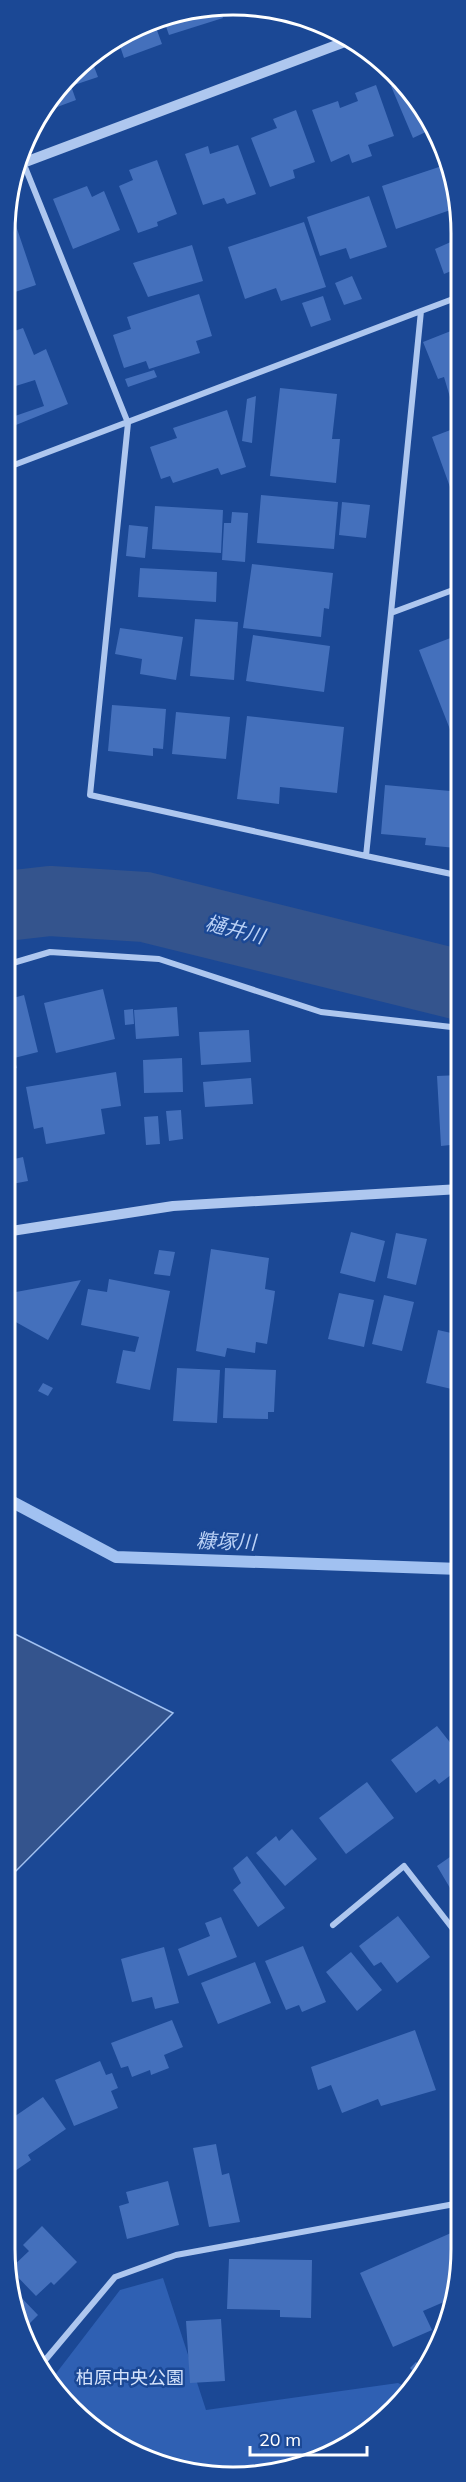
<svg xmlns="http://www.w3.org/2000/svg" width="466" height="2482" font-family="Mulish,'Noto Sans JP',sans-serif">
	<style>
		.green { fill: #2f60b3 }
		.water { fill: #34548d; stroke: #a1c1f1; stroke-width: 1.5 }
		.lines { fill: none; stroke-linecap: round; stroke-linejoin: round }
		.stream { stroke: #a1c1f1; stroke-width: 12 }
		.river { stroke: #34548d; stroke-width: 70 }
		.building { fill: #4470bc }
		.minor { stroke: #aec7ef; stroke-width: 6 }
		.tertiary { stroke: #aec7ef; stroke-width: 10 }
		.labels { text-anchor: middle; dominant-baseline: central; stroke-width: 5; stroke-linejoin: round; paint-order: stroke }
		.park-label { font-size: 18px; fill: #d5e3fb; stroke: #1b4895 }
		.water-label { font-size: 20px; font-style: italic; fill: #bad1f6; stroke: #1b4895 }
		.rim { fill: none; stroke: #fff; stroke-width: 3 }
	</style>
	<rect width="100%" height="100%" fill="#1b4895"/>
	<path class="green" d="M163 2278 206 2410 398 2383 410 2389 383 2421 306 2465 218 2477 132 2454 71 2410 51 2380 120 2290Z"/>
	<path class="water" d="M5 1629 173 1713 5 1882Z"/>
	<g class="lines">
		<path class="stream" d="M5 1498 116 1557 460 1569"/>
		<path class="river" d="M6 906 50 901 145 907 460 985"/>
	</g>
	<path class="building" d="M220 9 223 18 169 35 163 18 174 12Z
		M154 22 162 44 124 58 118 40Z
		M90 56 98 77 71 86 76 100 41 113Z
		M401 82 427 120 430 130 413 138 391 86Z
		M376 85 394 136 368 145 372 156 352 163 349 154 331 162 312 110 338 101 340 108 358 101 355 93Z
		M296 110 315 162 293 170 295 178 270 187 251 138 277 128 273 119Z
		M238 145 256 194 227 204 224 198 203 205 185 154 208 146 210 154Z
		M157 160 177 214 157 222 158 226 138 233 119 186 133 180 129 170Z
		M448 164 459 207 396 229 382 186Z
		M87 186 92 197 104 191 120 230 73 249 53 199Z
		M369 196 387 247 350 259 346 248 320 256 307 217Z
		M10 208 36 285 6 295V209Z
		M304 222 326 287 281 301 276 288 245 299 228 247Z
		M453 241 461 267 444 274 435 249Z
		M192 245 203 281 148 297 133 263Z
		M352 276 362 299 344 305 335 283Z
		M199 294 212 336 196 341 200 353 149 369 146 361 124 368 113 335 131 329 127 317Z
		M323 296 331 320 311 327 302 303Z
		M461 327V412L455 414 444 377 438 379 423 342Z
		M23 328 34 355 46 349 68 404 6 429V392L15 416 44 406 35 380 6 389V334Z
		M154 370 157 377 128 387 125 379Z
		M280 388 337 394 332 439H340L336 483 270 476Z
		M256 396 252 443 242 441 247 399Z
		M227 410 246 467 221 475 218 468 173 483 170 476 161 479 150 447 177 438 173 428Z
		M461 426V483L450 487 432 437Z
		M261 495 338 502 334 549 257 543Z
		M342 502 370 505 366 538 339 535Z
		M155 506 223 510 221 553 152 549Z
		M232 512 248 513 245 562 222 560 224 523H231Z
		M129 525 148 527 145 558 126 556Z
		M252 564 333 573 329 609 324 608 321 637 243 628Z
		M140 568 217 572 216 602 138 597Z
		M195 619 238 622 234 680 190 676Z
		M120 628 183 637 176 680 140 674 142 659 115 654Z
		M461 634V755H460L419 650Z
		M253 635 330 646 324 692 246 681Z
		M112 705 166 709 163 749 153 748V756L108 751Z
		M176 712 230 717 226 759 172 754Z
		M247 716 344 727 337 793 280 787 279 804 237 799Z
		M385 785 461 792 456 848 425 845 426 838 381 834Z
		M103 989 115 1039 56 1053 44 1003Z
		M24 995 38 1052 14 1058 17 1068 6 1071V1000Z
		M177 1007 179 1036 136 1039 134 1010Z
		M133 1009 134 1024 125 1025 124 1010Z
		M249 1030 251 1062 201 1065 199 1032Z
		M182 1058 183 1092 144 1093 143 1060Z
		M116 1072 121 1106 101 1109 105 1134 46 1144 43 1127 34 1129 26 1087Z
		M460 1075V1144L441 1146 437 1076Z
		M251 1078 253 1104 205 1107 203 1082Z
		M6 1100 15 1141 6 1143Z
		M181 1110 183 1139 169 1141 166 1111Z
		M158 1116 160 1144 146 1145 144 1117Z
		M23 1157 28 1181 12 1184 6 1161Z
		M351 1232 385 1241 375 1282 340 1273Z
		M396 1233 427 1239 416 1285 387 1278Z
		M211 1249 269 1258 265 1289 275 1291 274 1299 267 1344 256 1342 255 1353 227 1348 225 1357 196 1351Z
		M159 1250 175 1252 170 1276 154 1274Z
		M109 1279 170 1291 150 1390 116 1383 123 1350 135 1352 139 1337 81 1325 88 1289 107 1292Z
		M81 1280 48 1340 5 1316V1294Z
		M339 1293 374 1300 364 1347 328 1339Z
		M384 1295 414 1302 402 1351 372 1344Z
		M438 1330 460 1335V1391L426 1383Z
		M177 1368 220 1370 217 1423 173 1421Z
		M225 1368 276 1370 274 1412H268V1419L223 1418Z
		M43 1383 53 1388 48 1396 38 1391Z
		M437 1726 460 1755V1768L439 1784 435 1779 416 1793 391 1760Z
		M367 1782 394 1818 346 1854 319 1818Z
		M292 1829 317 1859 285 1886 256 1853 276 1836 279 1841Z
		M460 1850V1883L450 1888 437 1866Z
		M247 1856 285 1908 258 1927 233 1890 241 1883 233 1868Z
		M398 1916 430 1957 397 1983 381 1962 374 1966 359 1946Z
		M221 1917 237 1957 188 1976 178 1949 210 1936 205 1923Z
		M303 1946 326 2002 302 2012 299 2005 286 2010 265 1961Z
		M164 1947 179 2003 155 2009 152 1997 132 2002 121 1959Z
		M351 1952 382 1990 357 2011 326 1972Z
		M255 1962 271 2003 218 2024 201 1983Z
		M172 2020 183 2047 164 2055 169 2068 151 2075 150 2070 132 2077 128 2066 121 2068 111 2043Z
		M415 2030 436 2090 381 2106 378 2099 342 2113 331 2085 318 2090 311 2067Z
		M100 2061 106 2075 112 2073 118 2088 111 2091 118 2108 74 2126 55 2080Z
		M43 2097 66 2129 28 2155 31 2160 15 2171 5 2156V2123Z
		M216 2144 222 2175 229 2173 240 2222 209 2227 193 2148Z
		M168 2181 179 2225 127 2239 119 2206 129 2203 126 2192Z
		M42 2226 77 2262 54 2285 51 2282 36 2296 10 2269 29 2251 23 2245Z
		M451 2233 460 2253V2278L453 2298 423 2311 432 2330 393 2347 360 2273Z
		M229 2259 312 2260 311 2318 280 2317V2310L227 2309Z
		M13 2289 38 2315 21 2332Z
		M221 2319 225 2381 190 2383 186 2321Z
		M416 2362 425 2371 419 2377 410 2368Z"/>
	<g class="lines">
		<path class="minor" d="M23 162 128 423 90 795 366 856
			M6 468 421 311
			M391 613 421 311 461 296
			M461 876 366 856 391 613 461 587
			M6 965 50 952 159 959 321 1012 460 1028
			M333 1925 404 1866 460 1938
			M41 2365 115 2277 176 2255 460 2203"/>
		<path class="tertiary" d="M20 164 350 40
			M5 1232 173 1206 460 1189"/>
	</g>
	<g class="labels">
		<g class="park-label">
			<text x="130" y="2377">柏原中央公園</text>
		</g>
		<g class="water-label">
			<text transform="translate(235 929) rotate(14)">樋井川</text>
			<text transform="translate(226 1541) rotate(2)">糠塚川</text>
		</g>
	</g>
	<path d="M0 0H466V2482H0ZM233 15H233A218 218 0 0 1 451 233V2249A218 218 0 0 1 233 2467H233A218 218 0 0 1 15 2249V233A218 218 0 0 1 233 15Z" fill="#1b4895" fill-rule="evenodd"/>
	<path class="rim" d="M233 15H233A218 218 0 0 1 451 233V2249A218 218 0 0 1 233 2467H233A218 218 0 0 1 15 2249V233A218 218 0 0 1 233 15Z"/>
	<path d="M250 2446v9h117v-9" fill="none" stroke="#ffffff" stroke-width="3"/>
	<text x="259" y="2446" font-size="18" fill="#ffffff" stroke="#1b4895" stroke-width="4.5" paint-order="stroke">20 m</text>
</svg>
